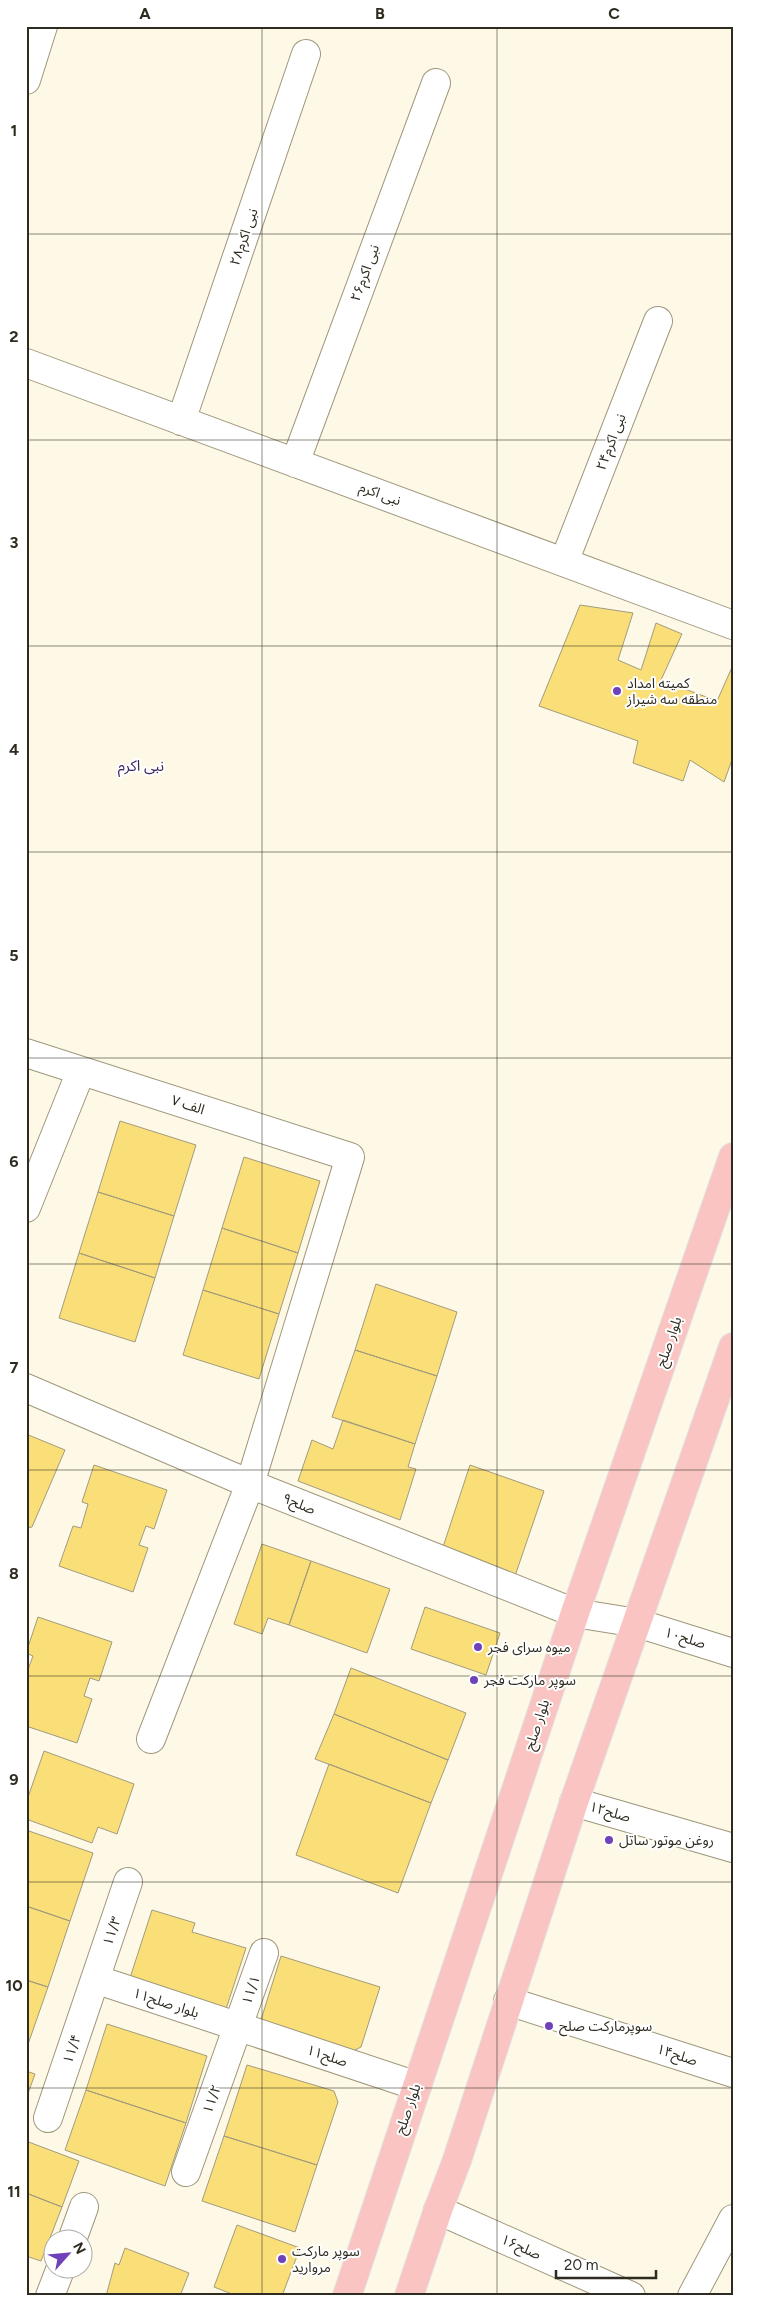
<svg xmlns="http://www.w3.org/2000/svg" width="759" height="2322" font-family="Figtree,'Noto Sans Arabic',sans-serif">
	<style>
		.building { fill: #fadf78; stroke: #a29b7e }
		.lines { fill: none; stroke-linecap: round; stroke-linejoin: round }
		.minor-casing { stroke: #9f977b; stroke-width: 30 }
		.major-casing { stroke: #e2e1e0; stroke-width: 30 }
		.minor { stroke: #fff; stroke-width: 28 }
		.major { stroke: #f9c4c2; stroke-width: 28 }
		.grid { fill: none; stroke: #2e2b20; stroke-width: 1; stroke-opacity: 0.55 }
		.poi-dot { fill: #7042ba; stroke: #fff; stroke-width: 2 }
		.labels { text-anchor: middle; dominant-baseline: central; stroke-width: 4; stroke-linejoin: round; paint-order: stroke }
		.street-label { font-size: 14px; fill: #2e2b20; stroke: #fff }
		.poi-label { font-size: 14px; fill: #2e2b20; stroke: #fff; text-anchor: start }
		.neighbourhood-label { font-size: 15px; fill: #3a2560; stroke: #fff }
		.neatline { fill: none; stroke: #2e2b20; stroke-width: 2 }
		.grid-label { font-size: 16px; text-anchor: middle; font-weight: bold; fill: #2e2b20 }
	</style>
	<rect width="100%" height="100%" fill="#fdf9e6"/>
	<path class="building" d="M580 605 633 613 618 660 641 670 656 623 682 634 661 680 717 701 733 665V757L724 782 690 760 683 781 633 763 638 741 539 706Z
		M120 1121 196 1145 174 1216 98 1192Z
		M244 1157 320 1181 298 1253 222 1228Z
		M98 1192 174 1216 155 1278 79 1253Z
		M222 1228 298 1253 279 1314 203 1290Z
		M79 1253 155 1278 135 1342 59 1318Z
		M376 1284 457 1312 437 1376 355 1350Z
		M203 1290 279 1314 259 1379 183 1355Z
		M355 1350 437 1376 415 1444 332 1417Z
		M343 1420 415 1444 408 1467 416 1469 400 1520 298 1481 312 1440 333 1449Z
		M26 1434 65 1450 32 1527 26 1528Z
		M94 1465 167 1490 154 1529 146 1526 139 1545 148 1548 133 1592 59 1566 73 1526 81 1528 88 1504 82 1502Z
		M470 1465 544 1491 515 1576 442 1550Z
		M262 1544 311 1561 289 1625 268 1618 262 1634 234 1624Z
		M311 1561 390 1589 367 1653 289 1625Z
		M425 1607 500 1633 486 1675 411 1649Z
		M38 1617 112 1642 99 1681 90 1678 84 1696 92 1699 77 1743 26 1726V1675L33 1656 26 1653Z
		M351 1668 466 1713 448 1760 334 1714Z
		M334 1714 448 1760 431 1803 315 1759Z
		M44 1751 134 1784 117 1834 98 1827 92 1843 26 1819V1803Z
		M329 1764 431 1803 398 1893 296 1855Z
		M26 1830 93 1853 70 1921 26 1906Z
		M26 1906 70 1921 48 1987 26 1980Z
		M152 1910 195 1923 192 1932 246 1948 225 2012 129 1981Z
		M281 1956 380 1987 361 2047 351 2052 260 2023Z
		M26 1980 48 1987 26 2050Z
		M107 2024 207 2056 186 2123 86 2090Z
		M247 2065 334 2091 338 2102 317 2165 224 2136Z
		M26 2071 35 2074 26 2099Z
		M86 2090 186 2123 165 2186 65 2150Z
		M224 2136 317 2165 295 2232 202 2201Z
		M26 2141 79 2161 62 2207 26 2193Z
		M26 2193 62 2207 41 2261 26 2256Z
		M237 2225 300 2248 282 2296H237L214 2287Z
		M125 2248 189 2273 180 2296H106L115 2263 119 2265Z"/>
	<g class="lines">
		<g class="minor-casing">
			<path id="minor" d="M26 80 43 26
				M26 363 733 625
				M181 421 306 54
				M295 463 436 83
				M564 562 658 321
				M26 1053 350 1157 250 1484 151 1739
				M26 1208 81 1071
				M26 1388 250 1484 575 1613 637 1623 733 1653
				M574 1802 733 1848
				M95 1979 417 2086
				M508 2001 733 2073
				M48 2118 128 1882
				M186 2172 264 1953
				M438 2210 631 2296
				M72 2240 84 2207
				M50 2296 60 2270
				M692 2296 733 2219"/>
		</g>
		<g class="major-casing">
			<path id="major" d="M347 2296 575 1613 733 1157
				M409 2296 438 2210 457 2160 574 1802 733 1347"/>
		</g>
		<use href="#minor" class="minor"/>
		<use href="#major" class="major"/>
	</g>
	<path class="grid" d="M262 26V2296M497 26V2296M26 234H733M26 440H733M26 646H733M26 852H733M26 1058H733M26 1264H733M26 1470H733M26 1676H733M26 1882H733M26 2088H733"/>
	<g class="poi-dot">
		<circle cx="617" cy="691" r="5"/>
		<circle cx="478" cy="1647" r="5"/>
		<circle cx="474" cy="1680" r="5"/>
		<circle cx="609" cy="1840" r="5"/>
		<circle cx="549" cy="2026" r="5"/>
		<circle cx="282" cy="2259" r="5"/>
	</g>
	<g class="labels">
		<g class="street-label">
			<text transform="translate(244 237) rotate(-71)">نبی اکرم۲۸</text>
			<text transform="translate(365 273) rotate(-70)">نبی اکرم۲۶</text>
			<text transform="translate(611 442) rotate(-69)">نبی اکرم۲۴</text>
			<text transform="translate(380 494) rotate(20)">نبی اکرم</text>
			<text transform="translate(188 1105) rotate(18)">۷ الف</text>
			<text transform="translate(669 1342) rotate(-71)">بلوار صلح</text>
			<text transform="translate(299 1504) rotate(22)">صلح۹</text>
			<text transform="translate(685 1638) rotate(17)">صلح۱۰</text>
			<text transform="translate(537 1725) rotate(-72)">بلوار صلح</text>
			<text transform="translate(610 1812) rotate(16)">صلح۱۲</text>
			<text transform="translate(112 1931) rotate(-71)">۱۱/۳</text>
			<text transform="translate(251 1990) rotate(-71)">۱۱/۱</text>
			<text transform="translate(166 2003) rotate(18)">بلوار صلح۱۱</text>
			<text transform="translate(72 2049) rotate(-71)">۱۱/۴</text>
			<text transform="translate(677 2055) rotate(18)">صلح۱۴</text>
			<text transform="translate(327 2056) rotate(18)">صلح۱۱</text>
			<text transform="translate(212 2099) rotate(-70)">۱۱/۲</text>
			<text transform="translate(408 2109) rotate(-71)">بلوار صلح</text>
			<text transform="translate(521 2247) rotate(24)">صلح۱۶</text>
		</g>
		<g class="poi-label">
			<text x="627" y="683">کمیته امداد<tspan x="627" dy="16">منطقه سه شیراز</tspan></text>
			<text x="488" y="1647">میوه سرای فجر</text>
			<text x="484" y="1680">سوپر مارکت فجر</text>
			<text x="619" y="1840">روغن موتور ساتل</text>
			<text x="559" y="2026">سوپرمارکت صلح</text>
			<text x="292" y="2251">سوپر مارکت<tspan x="292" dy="16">مروارید</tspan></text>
		</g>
		<g class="neighbourhood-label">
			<text x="141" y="766">نبی اکرم</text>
		</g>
	</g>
	<rect width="759" height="2322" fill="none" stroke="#ffffff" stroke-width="55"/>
	<g transform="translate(68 2254) rotate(63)"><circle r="24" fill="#ffffff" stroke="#abaaa6"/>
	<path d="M0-4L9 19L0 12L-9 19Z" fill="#7042ba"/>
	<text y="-8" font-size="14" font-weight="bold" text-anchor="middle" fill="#2e2b20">N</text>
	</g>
	<path d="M556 2270v8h100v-8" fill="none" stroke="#2e2b20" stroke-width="2.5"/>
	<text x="564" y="2270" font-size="15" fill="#2e2b20" stroke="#ffffff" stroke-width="4" paint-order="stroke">20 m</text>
	<rect x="28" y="28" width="704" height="2266" class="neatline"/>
	<g class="grid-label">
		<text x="145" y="19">A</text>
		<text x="380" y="19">B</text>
		<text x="614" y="19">C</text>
		<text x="14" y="136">1</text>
		<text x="14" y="342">2</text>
		<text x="14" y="548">3</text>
		<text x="14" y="755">4</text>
		<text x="14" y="961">5</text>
		<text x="14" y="1167">6</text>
		<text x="14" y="1373">7</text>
		<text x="14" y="1579">8</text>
		<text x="14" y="1785">9</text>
		<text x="14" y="1991">10</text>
		<text x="14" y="2197">11</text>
	</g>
</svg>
